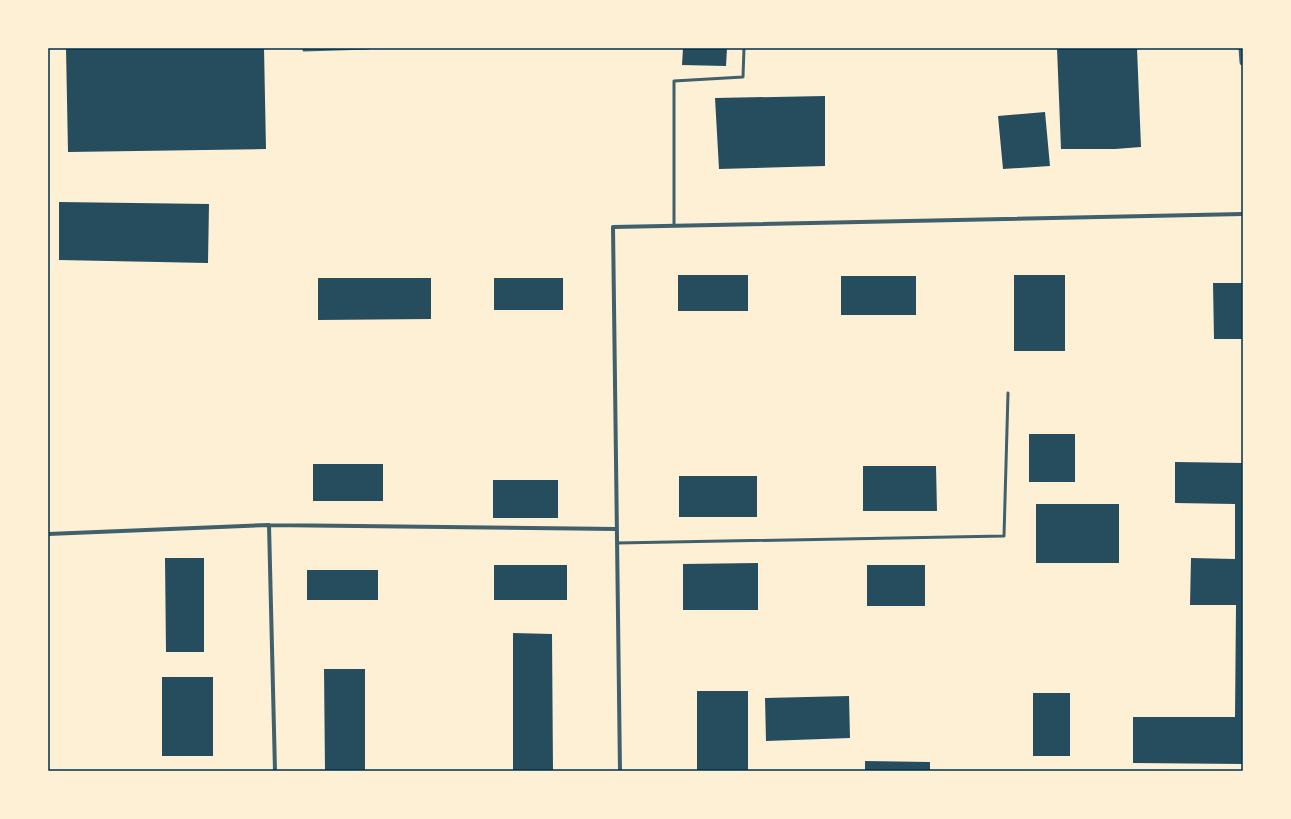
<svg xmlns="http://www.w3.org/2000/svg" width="1291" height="819" font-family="Barlow,sans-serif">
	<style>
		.building { fill: #264d5e }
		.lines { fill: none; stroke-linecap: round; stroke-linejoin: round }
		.service { stroke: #3f606c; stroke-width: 3 }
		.minor { stroke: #3f606c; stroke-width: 4 }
		.tertiary { stroke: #3f606c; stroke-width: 7 }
		.neatline { fill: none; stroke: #003049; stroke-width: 1.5 }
	</style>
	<rect width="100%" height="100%" fill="#fdf0d5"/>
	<path class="building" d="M66 48H264L266 149 68 152Z
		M683 48H727L726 66 682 65Z
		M1057 48H1137L1141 147 1115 149H1061Z
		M825 96V166L719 169 715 98Z
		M1045 112 1050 166 1003 169 998 116Z
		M59 202 209 204 208 263 59 260Z
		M678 275H748V311H678Z
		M1014 275H1065V351H1014Z
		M841 276H916V315H841Z
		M318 278H431V319L318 320Z
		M494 278H563V310H494Z
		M1213 283H1243V339H1214Z
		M1029 434H1075V482H1029Z
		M1175 462 1243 463V764L1133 763V717H1235L1236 605H1190L1191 558 1235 559V504L1175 503Z
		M313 464H383V501H313Z
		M863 466H936L937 511H863Z
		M679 476H757V517H679Z
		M493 480H558V518H493Z
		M1036 504H1119V563H1036Z
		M165 558H204V652H166Z
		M758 563V610H683V564Z
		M494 565H567V600H494Z
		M867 565H925V606H867Z
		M307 570H378V600H307Z
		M513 633 552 634 553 771H513Z
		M324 669H365V771H325Z
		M162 677H213V756H162Z
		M697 691H748V771H697Z
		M1033 693H1070V756H1033Z
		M849 696 850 738 766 741 765 698Z
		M865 761 930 762V771H865Z"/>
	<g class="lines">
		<path class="service" d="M304 48V50L369 48
			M674 225V81L743 77 744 48
			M617 543 1004 536 1008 393"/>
		<path class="minor" d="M48 534 269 525
			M275 771 269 525 617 529
			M620 771 613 227 1243 214"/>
		<path class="tertiary" d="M1242 48 1243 62"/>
	</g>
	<rect width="1291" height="819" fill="none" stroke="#fdf0d5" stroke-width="98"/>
	<rect x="49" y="49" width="1193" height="721" class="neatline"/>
</svg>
